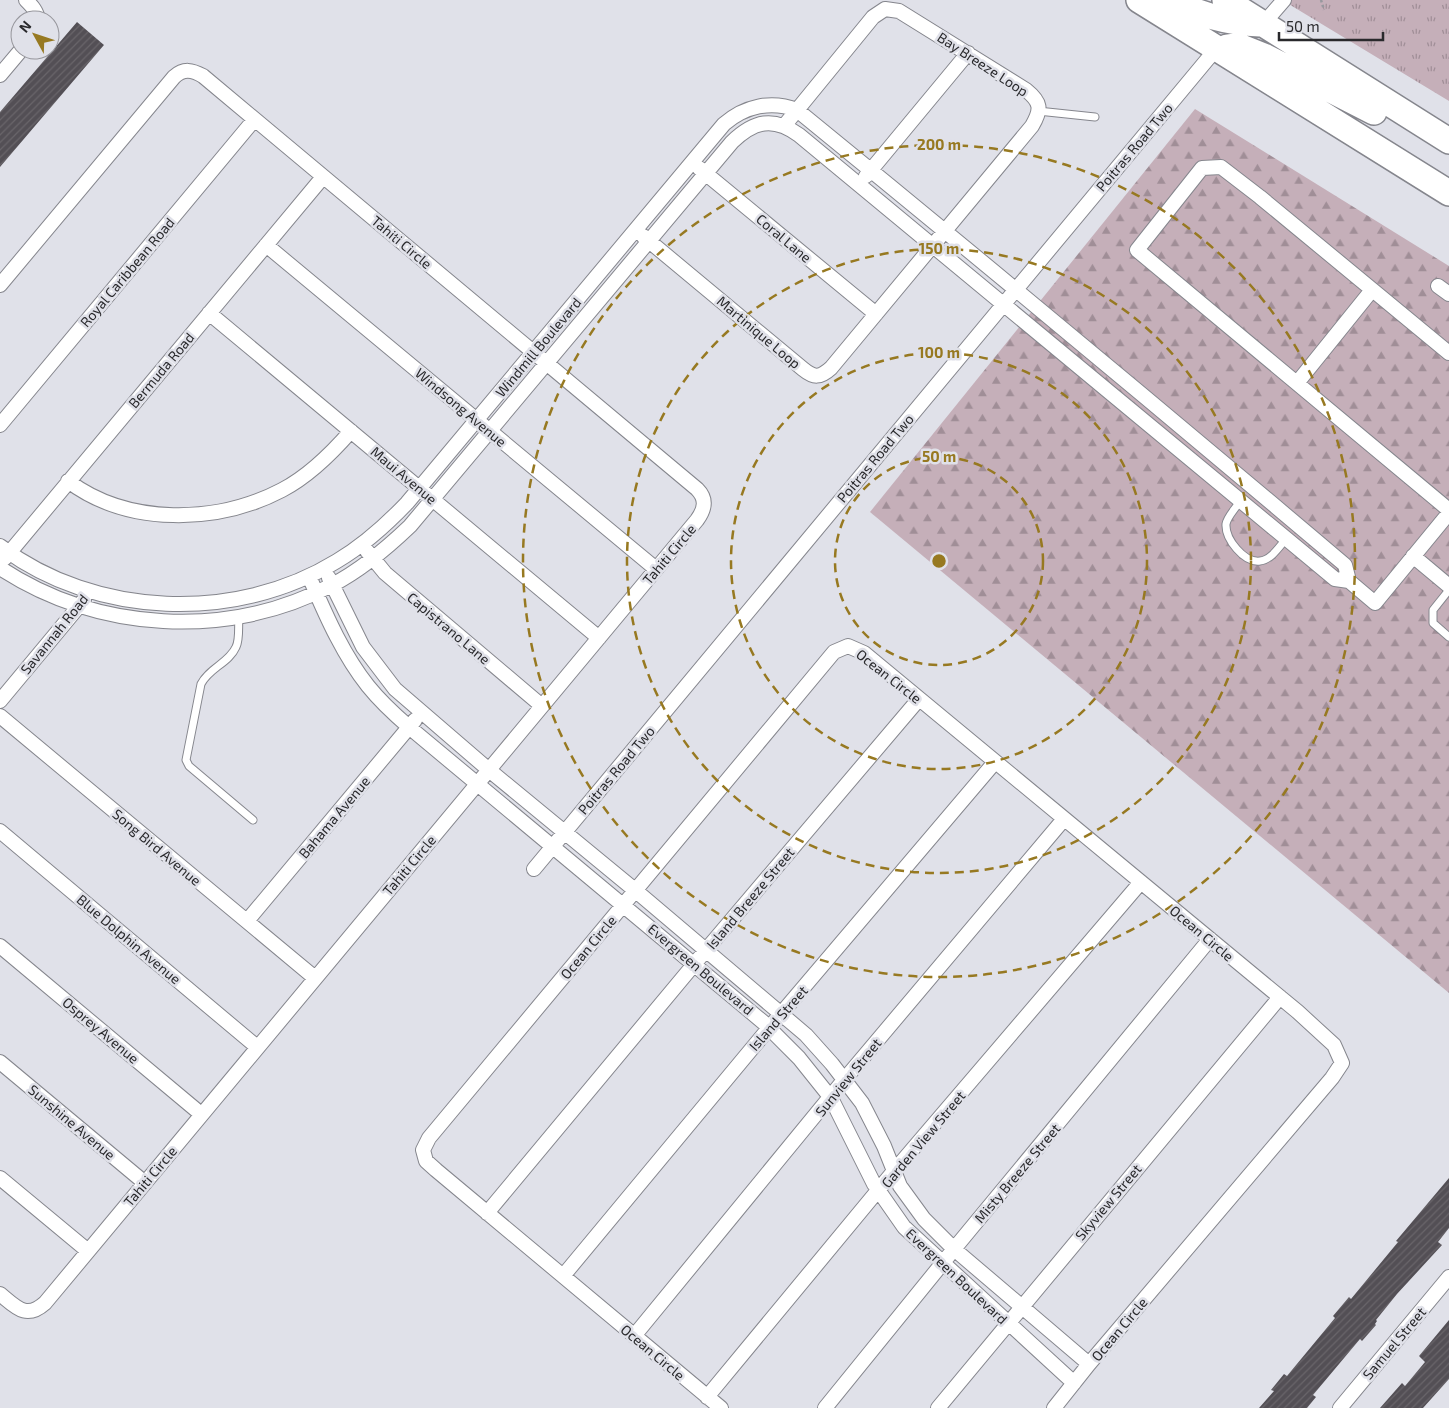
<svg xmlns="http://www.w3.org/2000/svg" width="1449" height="1408" font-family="'Exo 2',sans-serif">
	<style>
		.forest { fill: url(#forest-firs) }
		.park { fill: url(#park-tufts) }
		.building { fill: url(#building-hatch) }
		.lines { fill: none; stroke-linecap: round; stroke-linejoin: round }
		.lane-casing { stroke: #85868d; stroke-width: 9 }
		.street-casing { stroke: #85868d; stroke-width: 16 }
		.highway-casing { stroke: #85868d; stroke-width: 28 }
		.path { stroke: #97989e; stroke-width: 2.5; stroke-dasharray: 2.5 2.5; stroke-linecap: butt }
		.lane { stroke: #fff; stroke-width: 7 }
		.street { stroke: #fff; stroke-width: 14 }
		.highway { stroke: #fff; stroke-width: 25 }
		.ring { fill: none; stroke: #977921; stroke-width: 2.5; stroke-dasharray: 9 6 }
		.labels { text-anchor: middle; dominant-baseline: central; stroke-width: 5; stroke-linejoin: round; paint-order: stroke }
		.street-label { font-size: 14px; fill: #29292c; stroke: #e0e1e9 }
		.centre { fill: #977921; stroke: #e0e1e9; stroke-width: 2.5 }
		.ring-label { font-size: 15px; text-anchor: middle; font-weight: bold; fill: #977921; stroke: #e0e1e9; stroke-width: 5; stroke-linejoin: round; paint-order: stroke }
	</style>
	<defs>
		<pattern id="forest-firs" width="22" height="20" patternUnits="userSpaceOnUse" patternTransform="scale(1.25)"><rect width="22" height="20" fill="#c5afb9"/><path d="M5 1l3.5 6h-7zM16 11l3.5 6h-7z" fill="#a08e97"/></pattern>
		<pattern id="park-tufts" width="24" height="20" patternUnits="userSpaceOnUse" patternTransform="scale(1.25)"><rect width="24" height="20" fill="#c5afb9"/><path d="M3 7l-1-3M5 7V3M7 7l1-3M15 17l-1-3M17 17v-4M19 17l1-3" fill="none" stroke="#a08e97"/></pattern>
		<pattern id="building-hatch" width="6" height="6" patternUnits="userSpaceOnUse" patternTransform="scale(1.25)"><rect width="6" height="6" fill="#534f55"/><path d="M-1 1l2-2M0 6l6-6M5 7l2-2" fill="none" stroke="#69656a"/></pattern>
	</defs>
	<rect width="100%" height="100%" fill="#e0e1e9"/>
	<path class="forest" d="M1195 109 1449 266V993L870 512Z"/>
	<path class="park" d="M1282 0H1449V102V101Z"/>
	<path class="building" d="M77 22 104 45 0 167V112Z
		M1449 1178V1228L1438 1242 1442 1245 1397 1294 1376 1320 1377 1321 1375 1324 1376 1325 1362 1341 1360 1339 1334 1370 1313 1395 1316 1397 1307 1408H1259L1274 1391 1271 1390 1284 1374 1287 1376 1335 1318 1333 1316 1349 1297 1351 1299 1398 1242 1396 1241Z
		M1449 1320V1379L1423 1408H1380L1402 1383 1405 1386 1425 1362 1419 1356Z"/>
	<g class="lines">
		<g class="lane-casing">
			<path id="lane" d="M1038 111 1095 117
				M1240 501C1236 508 1227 517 1226 524 1225 539 1244 563 1260 561 1271 560 1279 547 1286 539
				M1449 590 1433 610V623L1449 637
				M239 616C238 626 240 639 236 647 229 663 209 668 201 684L186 760 189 766 253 820"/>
		</g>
		<g class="street-casing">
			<path id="street" d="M26 0C32 6 37 11 38 20
				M1263 24 1284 0
				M0 75 21 50
				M699 168 876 314
				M866 176 968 53
				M643 236 803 369C814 378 820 378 831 368L1032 126C1042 109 1041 102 1026 90L899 11 885 9 873 17 784 126
				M266 245 656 569
				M0 285 174 77C184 68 192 70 203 76L697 489C707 499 705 509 697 520L45 1303C26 1320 16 1307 0 1294
				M1438 286 1449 294
				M209 313 599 638
				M1449 353 1260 197 1221 167 1202 168 1137 250 1449 510
				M1297 383 1372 290
				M0 425 254 120
				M68 481C128 526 217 524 282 490 309 476 331 454 351 431
				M0 546C95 618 236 623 337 561 364 545 386 525 407 503L724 124C745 106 771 100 797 110 981 260 1164 412 1345 565L1349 581 1335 579 799 135C773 116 754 121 732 142L410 526C387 548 361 570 332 585 228 640 97 632 0 568
				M367 551 385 573 542 706
				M1413 556 1449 586
				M5 558 323 177
				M329 578 363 647 395 689 489 770 636 891 806 1035 832 1064 862 1103 884 1146 900 1186 924 1219 954 1249 1089 1364
				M1349 581 1375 603 1449 513
				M312 583C327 618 344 656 368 686 380 701 394 714 409 727L763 1022 799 1058 831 1098 874 1184 904 1227 1074 1383
				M0 701 84 600
				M0 716 315 978
				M0 831 257 1047
				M534 869 1216 49
				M247 921 415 720
				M0 946 201 1114
				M0 1062 145 1183
				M0 1178 88 1251
				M487 1213 706 950 919 699
				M563 1276 769 1028 995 762
				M634 1336 844 1080 1064 819
				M707 1397 894 1171 1141 882
				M721 1408 436 1170 426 1161 423 1150 429 1138 834 652 848 646 864 653 1298 1012 1334 1045 1342 1063 1332 1078 1089 1364 1054 1408
				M825 1408 954 1249 1210 939
				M938 1408 1280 997
				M1340 1408 1449 1277"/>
		</g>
		<g class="highway-casing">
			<path id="highway" d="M1139 0 1449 193
				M1172 0C1201 16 1228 23 1260 24
				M1225 0 1449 141
				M1227 47 1234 46 1244 48 1264 56 1374 112"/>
		</g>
		<path class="path" d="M1321 0 1324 10"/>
		<use href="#lane" class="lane"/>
		<use href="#street" class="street"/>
		<use href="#highway" class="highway"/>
	</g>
	<g class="ring">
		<circle cx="939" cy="561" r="104"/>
		<circle cx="939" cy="561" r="208"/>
		<circle cx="939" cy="561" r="312"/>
		<circle cx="939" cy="561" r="416"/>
	</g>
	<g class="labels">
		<g class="street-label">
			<text transform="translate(983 64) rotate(33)">Bay Breeze Loop</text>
			<text transform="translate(1134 147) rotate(-50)">Poitras Road Two</text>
			<text transform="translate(784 238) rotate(40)">Coral Lane</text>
			<text transform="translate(402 242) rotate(40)">Tahiti Circle</text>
			<text transform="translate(127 272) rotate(-50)">Royal Caribbean Road</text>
			<text transform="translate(759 332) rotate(40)">Martinique Loop</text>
			<text transform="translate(538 347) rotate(-50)">Windmill Boulevard</text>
			<text transform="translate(161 370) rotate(-50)">Bermuda Road</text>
			<text transform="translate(461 407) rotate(40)">Windsong Avenue</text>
			<text transform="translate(875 458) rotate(-50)">Poitras Road Two</text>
			<text transform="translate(404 475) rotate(40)">Maui Avenue</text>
			<text transform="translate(669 554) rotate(-50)">Tahiti Circle</text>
			<text transform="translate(449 628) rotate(40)">Capistrano Lane</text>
			<text transform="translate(54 634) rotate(-51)">Savannah Road</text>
			<text transform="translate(889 676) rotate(38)">Ocean Circle</text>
			<text transform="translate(616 770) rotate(-50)">Poitras Road Two</text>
			<text transform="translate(334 817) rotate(-50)">Bahama Avenue</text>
			<text transform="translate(157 847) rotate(40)">Song Bird Avenue</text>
			<text transform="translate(409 865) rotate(-50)">Tahiti Circle</text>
			<text transform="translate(750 898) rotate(-50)">Island Breeze Street</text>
			<text transform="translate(1202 933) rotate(40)">Ocean Circle</text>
			<text transform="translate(129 939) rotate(40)">Blue Dolphin Avenue</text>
			<text transform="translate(588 947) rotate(-50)">Ocean Circle</text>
			<text transform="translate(701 969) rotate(40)">Evergreen Boulevard</text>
			<text transform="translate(778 1018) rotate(-49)">Island Street</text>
			<text transform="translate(101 1030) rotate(40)">Osprey Avenue</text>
			<text transform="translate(848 1077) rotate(-51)">Sunview Street</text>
			<text transform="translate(72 1122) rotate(40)">Sunshine Avenue</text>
			<text transform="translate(923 1139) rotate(-50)">Garden View Street</text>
			<text transform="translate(1017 1173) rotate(-50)">Misty Breeze Street</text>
			<text transform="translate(150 1176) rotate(-50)">Tahiti Circle</text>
			<text transform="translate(1108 1202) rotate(-50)">Skyview Street</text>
			<text transform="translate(957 1276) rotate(43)">Evergreen Boulevard</text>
			<text transform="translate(1119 1329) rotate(-50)">Ocean Circle</text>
			<text transform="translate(1394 1343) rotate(-50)">Samuel Street</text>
			<text transform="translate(653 1352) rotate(40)">Ocean Circle</text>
		</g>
	</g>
	<circle cx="939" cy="561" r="8" class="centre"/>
	<g class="ring-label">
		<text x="939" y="150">200 m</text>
		<text x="939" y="254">150 m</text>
		<text x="939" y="358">100 m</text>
		<text x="939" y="462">50 m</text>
	</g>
	<g transform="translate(35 35) rotate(310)"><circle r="24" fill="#e0e1e9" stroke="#97979d"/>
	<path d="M0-4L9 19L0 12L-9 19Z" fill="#977921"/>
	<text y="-8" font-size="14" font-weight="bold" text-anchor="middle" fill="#29292c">N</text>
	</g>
	<path d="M1279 32v8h104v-8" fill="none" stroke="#29292c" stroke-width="2.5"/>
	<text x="1286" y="32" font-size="15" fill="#29292c" stroke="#e0e1e9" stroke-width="4" paint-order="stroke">50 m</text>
</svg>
